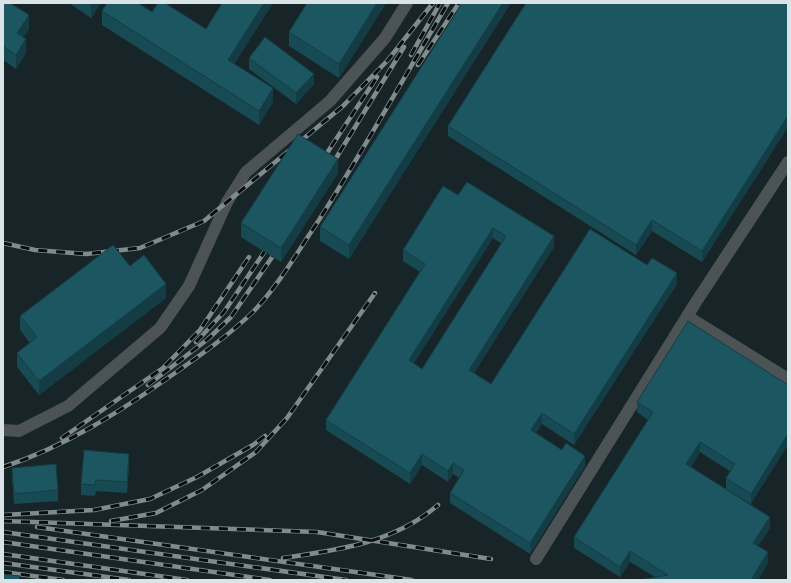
<svg xmlns="http://www.w3.org/2000/svg" width="791" height="583" font-family="Manrope,sans-serif">
	<style>
		.lines { fill: none; stroke-linecap: round; stroke-linejoin: round }
		.minor { stroke: #4c5354; stroke-width: 12 }
		.rail-casing { stroke: #808b8d; stroke-width: 4.5 }
		.rail { stroke: #080d0f; stroke-width: 3; stroke-dasharray: 9; stroke-linecap: butt }
		.wall { fill: #184a53; fill-rule: evenodd }
		.shaded-wall { fill: #143c44 }
		.building { fill: #1c5661; stroke: #143c44; fill-rule: evenodd }
	</style>
	<rect width="100%" height="100%" fill="#182528"/>
	<g class="lines">
		<path class="minor" d="M687 316 788 379
			M3 430 19 431 68 406 160 328 189 286 227 202 246 172 330 101 385 38 407 3
			M536 559 696 302 788 162"/>
		<g class="rail-casing">
			<path id="rail" d="M411 55 440 3
				M418 65 459 3
				M321 162 377 77
				M330 168 404 47
				M3 243 35 250 86 254 140 248 204 221 343 106 388 60 433 3
				M196 342 224 312 271 242
				M148 385 208 339 231 317 279 247
				M62 438 163 368 200 330 249 257
				M3 467C65 447 121 411 175 373 202 354 229 335 253 312 279 285 298 251 319 220 364 149 405 76 448 3
				M3 515 94 510 150 499 197 477 253 445 265 436
				M3 521 317 532 491 559
				M111 521 156 513 202 490 256 452 287 418 375 293
				M37 527 412 580
				M3 532 346 580
				M3 542 270 580
				M3 554 187 580
				M283 558C338 550 394 543 438 505
				M3 563 129 580
				M3 572 63 580"/>
		</g>
		<use href="#rail" class="rail"/>
	</g>
	<path class="wall" d="M3 3 29 29 23 37 26 53 16 69 3 60Z
		M69 3H101L91 18Z
		M222 3H273L234 64 273 102 259 125 102 25V11L152 12 206 29Z
		M307 3H386L339 78 289 46V32Z
		M462 3H511L349 259 320 241V227Z
		M788 3V127L702 262 652 231 636 255 448 136V126Z
		M249 58 314 84 296 104 249 69Z
		M338 173 281 262 241 237V223Z
		M458 195 554 247 474 373 491 384 677 284 574 445 542 424 536 433 585 466 530 554 450 503V493L459 478 453 474 448 482 422 465 410 484 326 430V420L420 272 403 261V250ZM493 238 502 244 422 369 414 363Z
		M130 266 166 298 39 395 17 367V353L30 343 20 330V316Z
		M788 385 751 504 726 489V478L731 472 700 452 691 467 770 528 758 546 768 563 758 580H640L655 577 630 562 620 577 574 548V537L648 420 637 412V402Z
		M129 464 127 493 96 491 95 496 81 495V484Z
		M12 468 58 490V501L14 504 12 478Z"/>
	<path class="shaded-wall" d="M92 3H101L91 18V4Z
		M264 3H273L228 74V60Z
		M377 3H386L339 78V64Z
		M503 3H511L349 259V245Z
		M29 15V29L17 47V33Z
		M26 39V53L16 69V55Z
		M314 74V84L296 104V93Z
		M273 88V102L259 125V111Z
		M788 116V127L702 262V251Z
		M338 159V173L281 262V248Z
		M652 220V231L636 255V245Z
		M493 228V238L409 371V360Z
		M554 236V247L469 381V370Z
		M677 273V284L574 445V434Z
		M166 284V298L39 395V381Z
		M542 413V424L531 441V430Z
		M788 434V445L751 504V494Z
		M700 442V452L686 475V464Z
		M129 454V464L127 493V482Z
		M422 454V465L410 484V473Z
		M585 456V466L530 554V543Z
		M453 463V474L448 482V471Z
		M770 517V528L753 553V543Z
		M630 551V562L620 577V567Z
		M768 552V563L758 580H751Z"/>
	<path class="building" d="M3 3H10L29 15 17 33 26 39 16 55 3 46Z
		M107 3H138L152 12 158 3H165L206 29 222 3H264L228 60 273 88 259 111 102 11Z
		M307 3H377L339 64 289 32Z
		M462 3H503L349 245 320 227Z
		M526 3H788V116L702 251 652 220 636 245 448 126Z
		M265 37 314 74 296 93 249 58Z
		M298 134 338 159 281 248 241 223Z
		M467 182 554 236 469 370 491 384 590 229 647 265 652 258 677 273 574 434 542 413 531 430 562 450 566 443 585 456 530 543 450 493 464 470 453 463 448 471 422 454 410 473 326 420 425 264 403 250 443 186 458 195ZM493 228 506 236 422 369 409 360Z
		M113 245 130 266 144 255 166 284 39 381 17 353 37 337 20 316Z
		M688 321 788 385V434L751 494 726 478 735 464 700 442 686 464 770 517 753 543 768 552 751 580H640L668 575 630 551 620 567 574 537 653 412 637 402Z
		M84 450 129 454 127 482 96 480 95 485 81 484Z
		M56 464 58 490 14 494 12 468Z
		M3 574 20 576 19 580H3Z"/>
	<rect width="791" height="583" fill="none" stroke="#dae3e5" stroke-width="8"/>
</svg>
